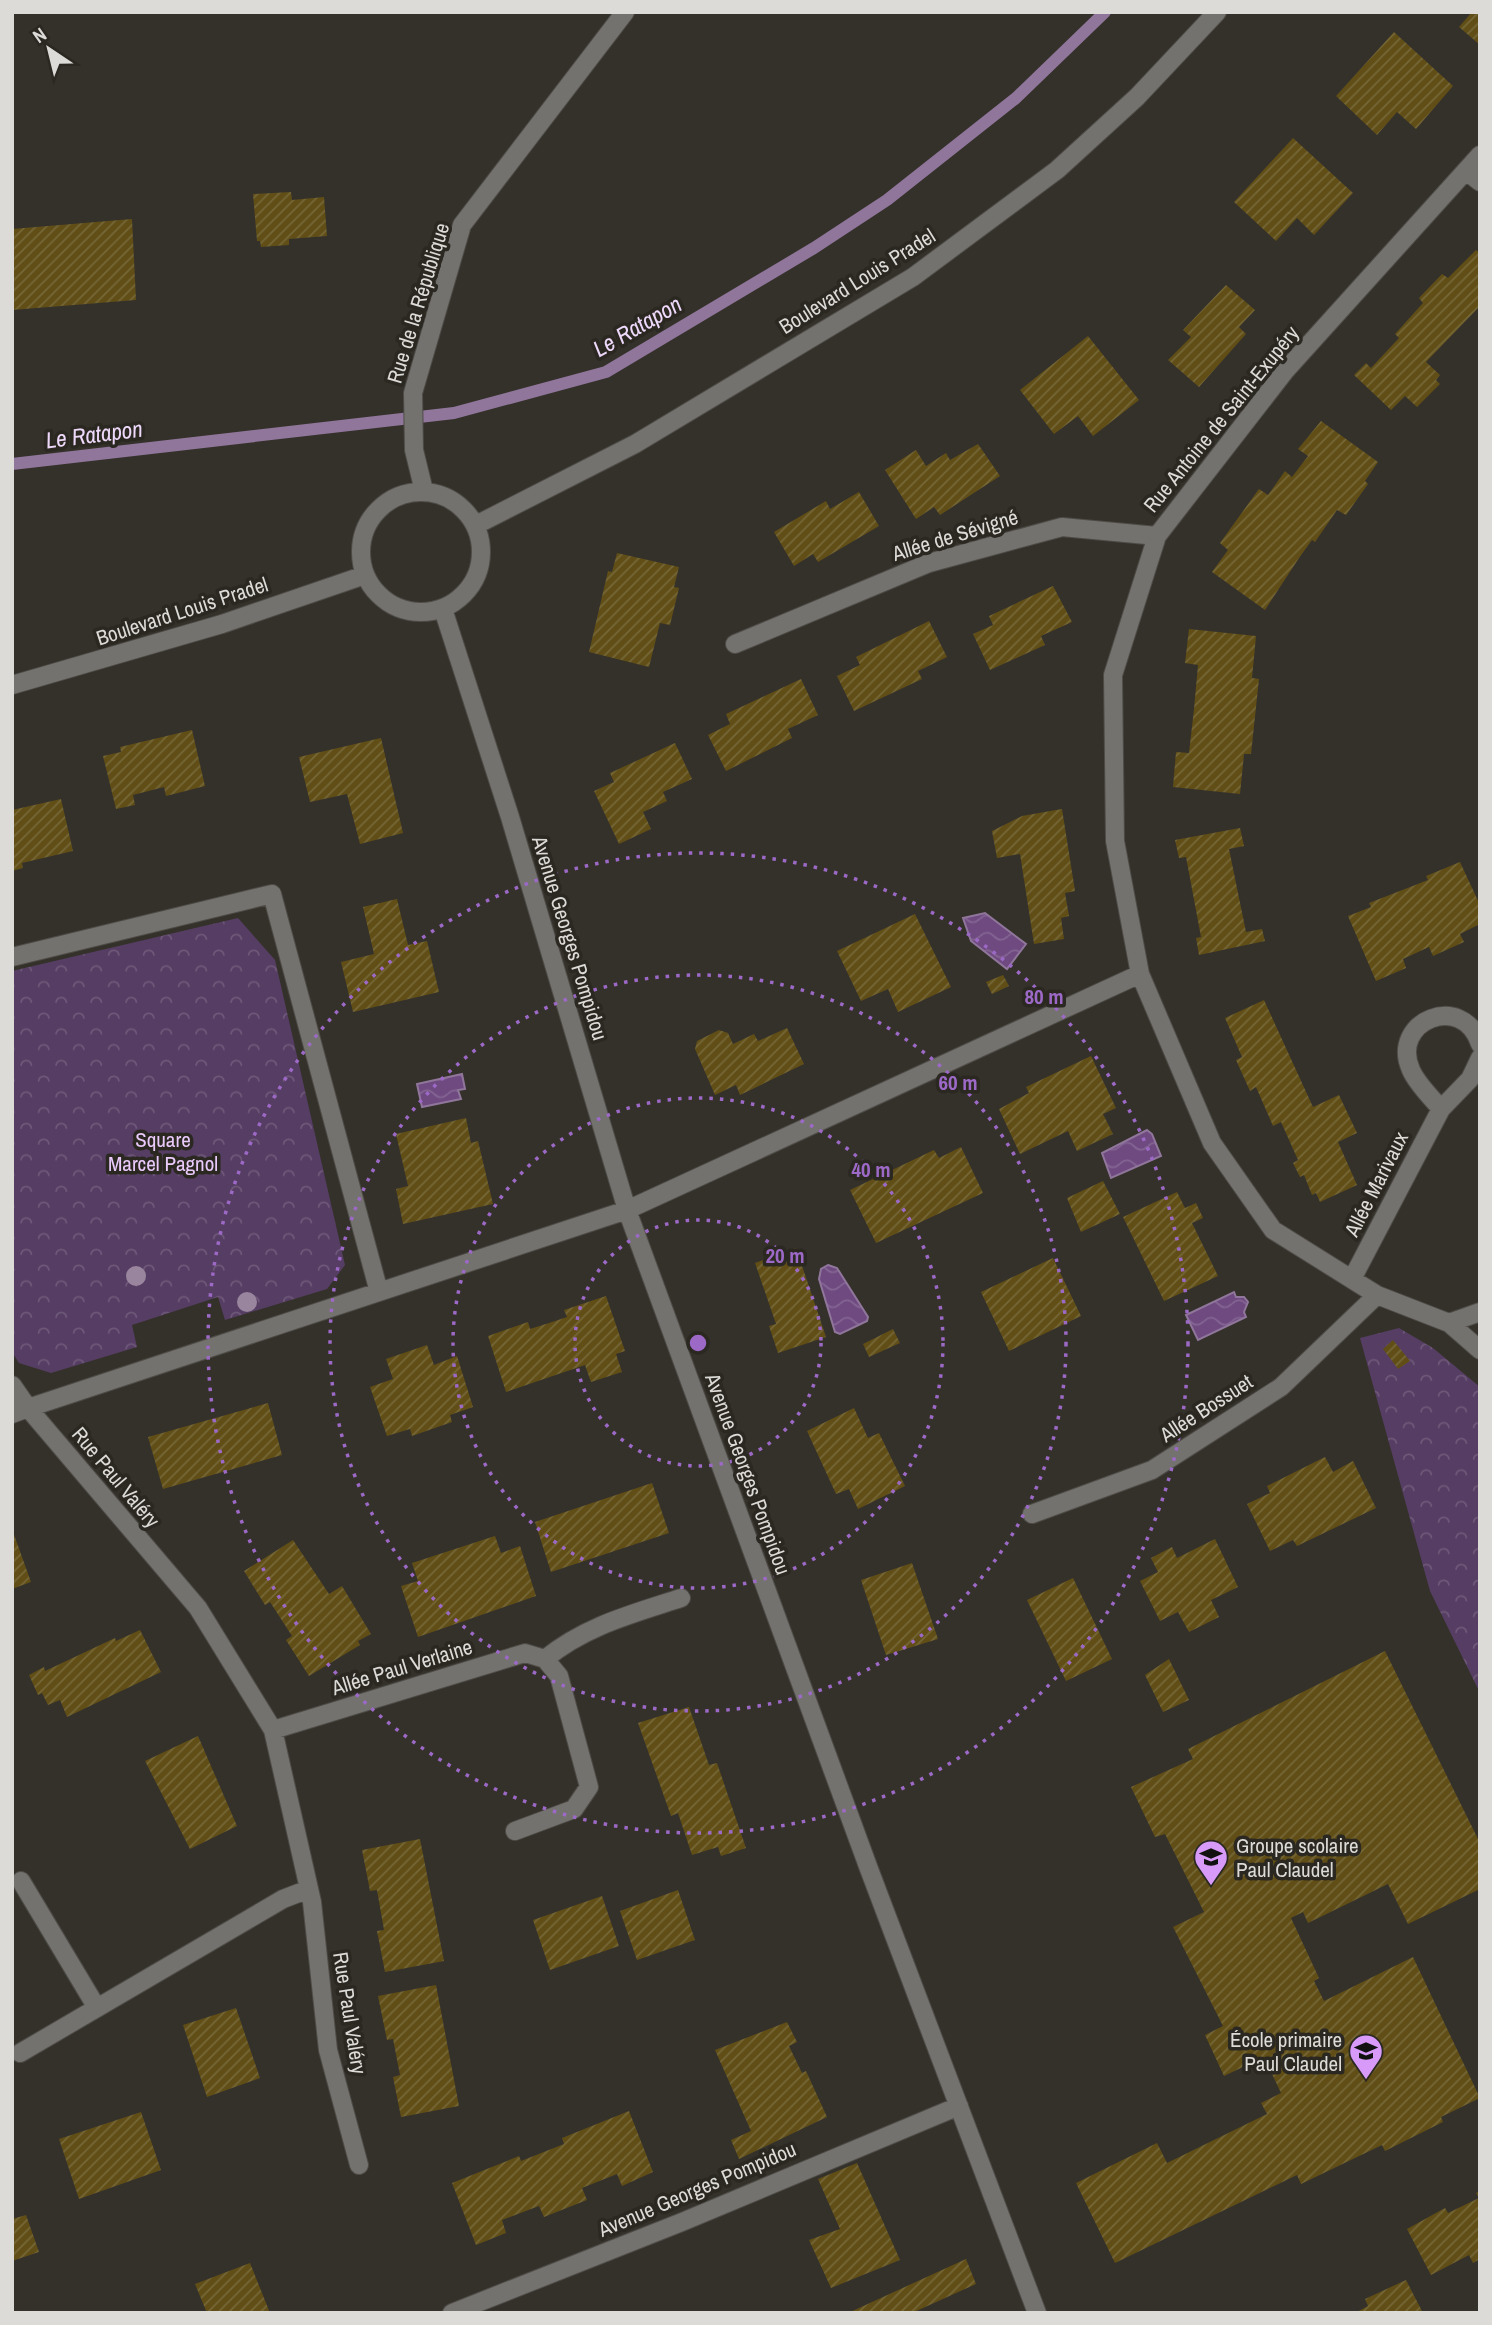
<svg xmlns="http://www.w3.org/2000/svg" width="1492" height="2325" font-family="'Archivo Narrow',sans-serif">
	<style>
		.park { fill: url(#park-crowns) }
		.water { fill: url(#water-waves); stroke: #90769b; stroke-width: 2 }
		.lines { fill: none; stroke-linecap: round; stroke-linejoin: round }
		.stream { stroke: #90769b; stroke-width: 12 }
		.building { fill: url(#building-hatch) }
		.minor-casing { stroke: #4f4c47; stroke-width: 20 }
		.minor { stroke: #73726e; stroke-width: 18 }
		.tree { fill: #99859e }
		.ring { fill: none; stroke: #9d69c7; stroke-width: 3.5; stroke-dasharray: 3.5 7 }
		.labels { text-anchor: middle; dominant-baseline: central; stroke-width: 7; stroke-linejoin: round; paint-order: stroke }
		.street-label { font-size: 21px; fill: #dddbd7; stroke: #2a2821 }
		.park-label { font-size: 21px; fill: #ebcafc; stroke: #2a2821 }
		.poi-label { font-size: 21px; fill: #dddbd7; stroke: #2a2821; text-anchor: start }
		.water-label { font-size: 23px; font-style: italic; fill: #efd9fb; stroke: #2a2821 }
		.centre { fill: #9d69c7; stroke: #2a2821; stroke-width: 3.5 }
		.ring-label { font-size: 21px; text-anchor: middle; font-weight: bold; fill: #9d69c7; stroke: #2a2821; stroke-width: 7; stroke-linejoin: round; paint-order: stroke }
	</style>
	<defs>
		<pattern id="park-crowns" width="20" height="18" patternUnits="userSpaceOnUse" patternTransform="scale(1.75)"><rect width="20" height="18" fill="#563d63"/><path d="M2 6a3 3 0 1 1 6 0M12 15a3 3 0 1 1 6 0" fill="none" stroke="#6e5879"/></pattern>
		<pattern id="water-waves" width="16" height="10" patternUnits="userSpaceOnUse" patternTransform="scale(1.75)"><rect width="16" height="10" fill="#6f4a81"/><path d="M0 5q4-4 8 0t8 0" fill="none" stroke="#836492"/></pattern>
		<pattern id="building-hatch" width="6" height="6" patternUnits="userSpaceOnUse" patternTransform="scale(1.75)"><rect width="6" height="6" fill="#604e16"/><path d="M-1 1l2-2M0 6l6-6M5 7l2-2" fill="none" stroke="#766737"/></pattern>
	</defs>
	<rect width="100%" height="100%" fill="#34312b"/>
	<path class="park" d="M238 918 275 960 345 1265 327 1289 225 1320 218 1297 132 1325 137 1347 51 1373 19 1363 12 1352V971Z
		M1399 1328 1433 1348 1480 1387V1693L1430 1591 1360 1338Z"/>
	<path class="water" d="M985 913 1026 944 1007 969 971 941 963 918Z
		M462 1074 465 1089 458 1090 461 1099 422 1107 417 1084Z
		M1147 1130 1152 1134 1161 1156 1111 1178 1102 1153Z
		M828 1265 837 1268 868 1317 867 1321 840 1334 835 1332 819 1279 821 1269Z
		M1234 1292 1236 1297H1244L1248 1302 1244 1312 1246 1317 1198 1340 1186 1315Z"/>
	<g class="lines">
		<path class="stream" d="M12 464 454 413 606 372 814 248 887 200 1016 98 1105 12"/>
	</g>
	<path class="building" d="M1472 12H1480V45L1459 27Z
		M1394 32 1453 86 1416 129 1397 112 1377 135 1336 96Z
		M1293 138 1353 193 1314 235 1297 218 1276 241 1234 202Z
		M291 192 292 200 324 197 327 236 289 239V245L261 247 260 241H257L253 194Z
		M132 219 136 300 12 310V229Z
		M1476 250 1480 253V306L1426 362 1440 375 1436 380 1440 384 1417 407 1405 396 1391 410 1354 375 1366 363 1371 368 1399 338 1395 334 1423 303 1419 298 1442 274 1448 278Z
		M1226 285 1255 310 1239 327 1246 334 1199 387 1168 360 1191 337 1183 330Z
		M1088 336 1139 400 1093 436 1078 416 1054 434 1020 390Z
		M1321 421 1378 462 1365 481 1368 484 1346 515 1337 510 1315 542 1312 540 1299 558 1265 610 1212 572 1228 550 1220 543 1259 489 1268 495 1285 471 1292 477 1308 456 1298 449Z
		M978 444 1000 476 940 515 934 507 916 519 885 470 916 450 926 466 946 453 950 460Z
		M859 492 879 526 818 562 813 554 794 566 774 532 826 501 830 509Z
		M617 553 679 567 674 587 679 588 670 625 660 623 649 667 589 652 608 571 612 572Z
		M1053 586 1072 622 1041 636 1045 645 990 670 973 634 993 625 989 616Z
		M929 621 947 657 918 671 922 679 854 711 837 676 860 665 856 657Z
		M1189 629 1256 636 1252 678 1259 679 1251 754H1244L1240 794 1173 787 1176 752 1189 753 1194 709 1198 665 1185 663Z
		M801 679 818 715 788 729 792 738 726 771 708 735 730 724 726 714Z
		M192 730 205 786 166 796 164 787 133 795 135 805 116 809 103 756 121 752 120 747Z
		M381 738 403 833 360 844 347 794 310 802 299 757Z
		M675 743 692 779 663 792 667 801 643 812 651 829 619 844 594 791 614 782 610 773Z
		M61 799 73 851 22 863 23 868 12 871V810Z
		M1062 809 1075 891 1065 893 1069 916 1061 918 1064 939 1034 944 1020 854 997 858 992 831 1022 816Z
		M1240 828 1244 846 1229 849 1246 932 1262 929 1265 941 1199 955 1196 938 1201 937 1186 857 1179 858 1175 840Z
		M1460 862 1480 905V924L1460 934 1464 942 1433 956 1429 947 1403 959 1406 968 1376 981 1348 916 1371 907 1369 903 1428 880 1426 876Z
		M397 899 408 945 427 941 439 992 353 1012 341 962 374 954 363 907Z
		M915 914 951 987 898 1012 888 989 861 1001 837 951Z
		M1003 975 1009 986 992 994 986 982Z
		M1264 1000 1313 1107 1339 1095 1357 1133 1338 1142 1357 1185 1320 1202 1316 1193 1312 1195 1304 1175 1300 1177 1293 1163 1298 1160 1281 1122 1273 1126 1256 1087 1250 1091 1236 1060 1242 1057 1225 1018Z
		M787 1028 804 1064 740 1095 736 1085 715 1095 695 1049 697 1041 719 1030 728 1033 733 1044 754 1034 758 1041Z
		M1091 1056 1116 1108 1103 1114 1113 1134 1077 1151 1068 1131 1020 1154 999 1109 1029 1093 1026 1087Z
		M466 1118 471 1143 478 1141 493 1204 403 1224 396 1189 408 1186 396 1134Z
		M961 1147 983 1193 876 1243 850 1190 934 1150 939 1158Z
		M1103 1181 1120 1214 1081 1232 1067 1198Z
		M1177 1192 1185 1208 1196 1203 1203 1218 1192 1223 1218 1276 1164 1301 1123 1217Z
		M796 1248 826 1337 778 1353 769 1326 776 1324 755 1263Z
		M1053 1258 1081 1316 1009 1351 981 1292Z
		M606 1296 625 1351 616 1354 622 1372 591 1382 585 1365 506 1392 488 1336 528 1322 530 1329 549 1323 567 1317 564 1310Z
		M893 1329 900 1343 869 1357 863 1344Z
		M1393 1340 1410 1361 1398 1369 1383 1349Z
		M427 1345 434 1365 457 1356 473 1407 450 1415 452 1422 412 1436 410 1429 387 1436 370 1387 393 1379 386 1359Z
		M268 1403 282 1455 163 1489 148 1437Z
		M854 1408 868 1438 879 1433 905 1486 858 1509 849 1489 836 1494 807 1431Z
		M1325 1457 1333 1472 1353 1461 1376 1508 1297 1546 1293 1540 1270 1551 1247 1504 1270 1493 1267 1486Z
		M652 1483 669 1533 551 1572 535 1522Z
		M12 1529 31 1582 12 1589Z
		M495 1536 501 1553 520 1546 536 1596 418 1637 401 1586 418 1581 412 1563Z
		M1215 1539 1238 1587 1211 1600 1219 1617 1189 1632 1178 1612 1160 1621 1140 1581 1158 1572 1151 1558 1172 1547 1177 1558Z
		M293 1540 329 1594 342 1586 371 1634 358 1641 360 1645 309 1676 286 1640 292 1636 270 1602 265 1605 244 1571Z
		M912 1563 938 1639 886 1655 861 1580Z
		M1073 1578 1112 1659 1066 1681 1027 1600Z
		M140 1630 161 1672 67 1717 60 1700 48 1705 42 1693 38 1695 29 1675 44 1667 45 1671 115 1638 116 1641Z
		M1385 1651 1480 1843V1889L1408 1924 1388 1884 1308 1923 1303 1912 1291 1918 1319 1978 1314 1981 1324 2001 1413 1957 1480 2098 1441 2117 1443 2122 1385 2151 1382 2145 1301 2184 1297 2175 1115 2263 1076 2183 1157 2143 1167 2163 1267 2114 1261 2103 1281 2093 1264 2057 1224 2076 1205 2035 1223 2026 1173 1927 1204 1912 1165 1834 1155 1837 1131 1787 1193 1759 1188 1749Z
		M1169 1659 1189 1700 1163 1712 1145 1675Z
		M689 1707 709 1765 717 1763 746 1848 721 1856 718 1847 692 1855 678 1813 671 1816 638 1723Z
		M198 1736 237 1826 190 1849 145 1761Z
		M420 1839 444 1961 385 1972 377 1931 384 1930 377 1890 370 1891 362 1850Z
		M678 1890 695 1940 637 1960 620 1911Z
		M602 1896 619 1946 550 1970 533 1920Z
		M436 1985 459 2106 401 2117 393 2077 400 2075 393 2039 387 2040 378 1996Z
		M236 2008 260 2078 207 2097 183 2025Z
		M787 2022 797 2042 789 2046 802 2073 806 2071 827 2117 739 2159 731 2140 751 2131 715 2050Z
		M629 2111 653 2172 622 2186 617 2174 582 2188 587 2200 544 2217 539 2206 502 2220 506 2233 476 2245 452 2183 519 2156 521 2161 564 2144 562 2138Z
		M141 2112 161 2170 79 2199 59 2139Z
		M857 2163 900 2260 831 2288 809 2240 840 2229 818 2179Z
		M1480 2191V2259L1473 2263 1469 2255 1431 2275 1407 2229 1445 2208 1448 2213 1479 2198 1476 2193Z
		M26 2215 39 2252 12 2261V2219Z
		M966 2259 976 2284 912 2313H848Z
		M250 2263 270 2313H207L195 2284Z
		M1406 2280 1423 2313H1355L1368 2306 1365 2299Z"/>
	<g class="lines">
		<g class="minor-casing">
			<path id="minor" d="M1480 155 1285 371 1157 536 1113 675 1115 841 1140 974 1212 1143 1273 1230 1377 1295 1449 1323 1480 1312
				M1466 171 1480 182
				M424 491 414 450 413 393 462 225 625 12
				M361 552a60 60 0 1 1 120 0a60 60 0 1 1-120 0Z
				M476 525 635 444 913 277 1057 170 1137 97 1217 12
				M443 609 510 817 627 1210 869 1869 1037 2313
				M735 644 929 563 1062 527 1157 536
				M12 685 222 624 365 575
				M12 957 272 894 379 1292
				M1441 1109C1431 1097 1417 1084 1411 1070 1389 1021 1463 991 1480 1044
				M1352 1279 1441 1109 1470 1079 1480 1058
				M1449 1323 1480 1350
				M12 1385 28 1408 12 1414
				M1032 1514 1152 1470 1281 1387 1377 1295
				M545 1659C585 1626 632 1614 681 1598
				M273 1730 525 1653 545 1659 559 1676 589 1787 574 1809 515 1831
				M21 1881 97 2008
				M20 2053 283 1899 309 1889
				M359 2165 328 2050 312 1902 273 1730 198 1608 28 1408 627 1210 1140 974
				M452 2313 682 2222 959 2106"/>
		</g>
		<use href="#minor" class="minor"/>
	</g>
	<g class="tree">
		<circle cx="136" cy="1276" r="10"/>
		<circle cx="247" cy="1302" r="10"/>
	</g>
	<g class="ring">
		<circle cx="698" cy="1343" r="123"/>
		<circle cx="698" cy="1343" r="245"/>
		<circle cx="698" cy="1343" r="368"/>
		<circle cx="698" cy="1343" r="490"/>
	</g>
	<defs>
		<g id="school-pin" transform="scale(1.75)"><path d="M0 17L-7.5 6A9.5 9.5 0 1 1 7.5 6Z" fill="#d89af8" stroke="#2a2821"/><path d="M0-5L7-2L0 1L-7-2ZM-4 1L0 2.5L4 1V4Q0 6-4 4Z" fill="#111"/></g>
	</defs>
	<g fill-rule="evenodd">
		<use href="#school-pin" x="1211" y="1857"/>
		<use href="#school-pin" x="1366" y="2051"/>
	</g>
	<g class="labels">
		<g class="street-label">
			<text transform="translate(857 281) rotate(-32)">Boulevard Louis Pradel</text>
			<text transform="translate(418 303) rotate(-73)">Rue de la République</text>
			<text transform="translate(1221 419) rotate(-51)">Rue Antoine de Saint-Exupéry</text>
			<text transform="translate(955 535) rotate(-17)">Allée de Sévigné</text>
			<text transform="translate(182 611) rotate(-18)">Boulevard Louis Pradel</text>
			<text transform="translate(570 938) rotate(73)">Avenue Georges Pompidou</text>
			<text transform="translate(1376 1184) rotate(-63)">Allée Marivaux</text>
			<text transform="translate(1206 1408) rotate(-33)">Allée Bossuet</text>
			<text transform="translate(748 1474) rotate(70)">Avenue Georges Pompidou</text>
			<text transform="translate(116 1477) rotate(50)">Rue Paul Valéry</text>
			<text transform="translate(402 1667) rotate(-17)">Allée Paul Verlaine</text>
			<text transform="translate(350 2013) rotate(81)">Rue Paul Valéry</text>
			<text transform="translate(697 2189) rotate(-23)">Avenue Georges Pompidou</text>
		</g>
		<g class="park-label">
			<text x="163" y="1139">Square<tspan x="163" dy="24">Marcel Pagnol</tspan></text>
		</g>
		<g class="poi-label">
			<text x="1236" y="1845">Groupe scolaire<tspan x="1236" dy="24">Paul Claudel</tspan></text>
			<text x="1342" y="2039" text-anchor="end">École primaire<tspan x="1342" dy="24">Paul Claudel</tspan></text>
		</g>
		<g class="water-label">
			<text transform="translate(637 326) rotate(-30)">Le Ratapon</text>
			<text transform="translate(94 434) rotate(-7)">Le Ratapon</text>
		</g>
	</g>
	<circle cx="698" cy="1343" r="10" class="centre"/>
	<g class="ring-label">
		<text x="1044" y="1004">80 m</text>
		<text x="958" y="1090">60 m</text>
		<text x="871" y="1177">40 m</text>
		<text x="785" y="1263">20 m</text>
	</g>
	<rect width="1492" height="2325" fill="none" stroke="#dddbd7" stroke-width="28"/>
	<g transform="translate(49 49) rotate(325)" stroke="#2a2821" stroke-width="5" paint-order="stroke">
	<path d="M0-5L12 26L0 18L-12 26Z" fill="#dddbd7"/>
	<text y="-10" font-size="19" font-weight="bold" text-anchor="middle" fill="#dddbd7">N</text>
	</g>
</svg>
